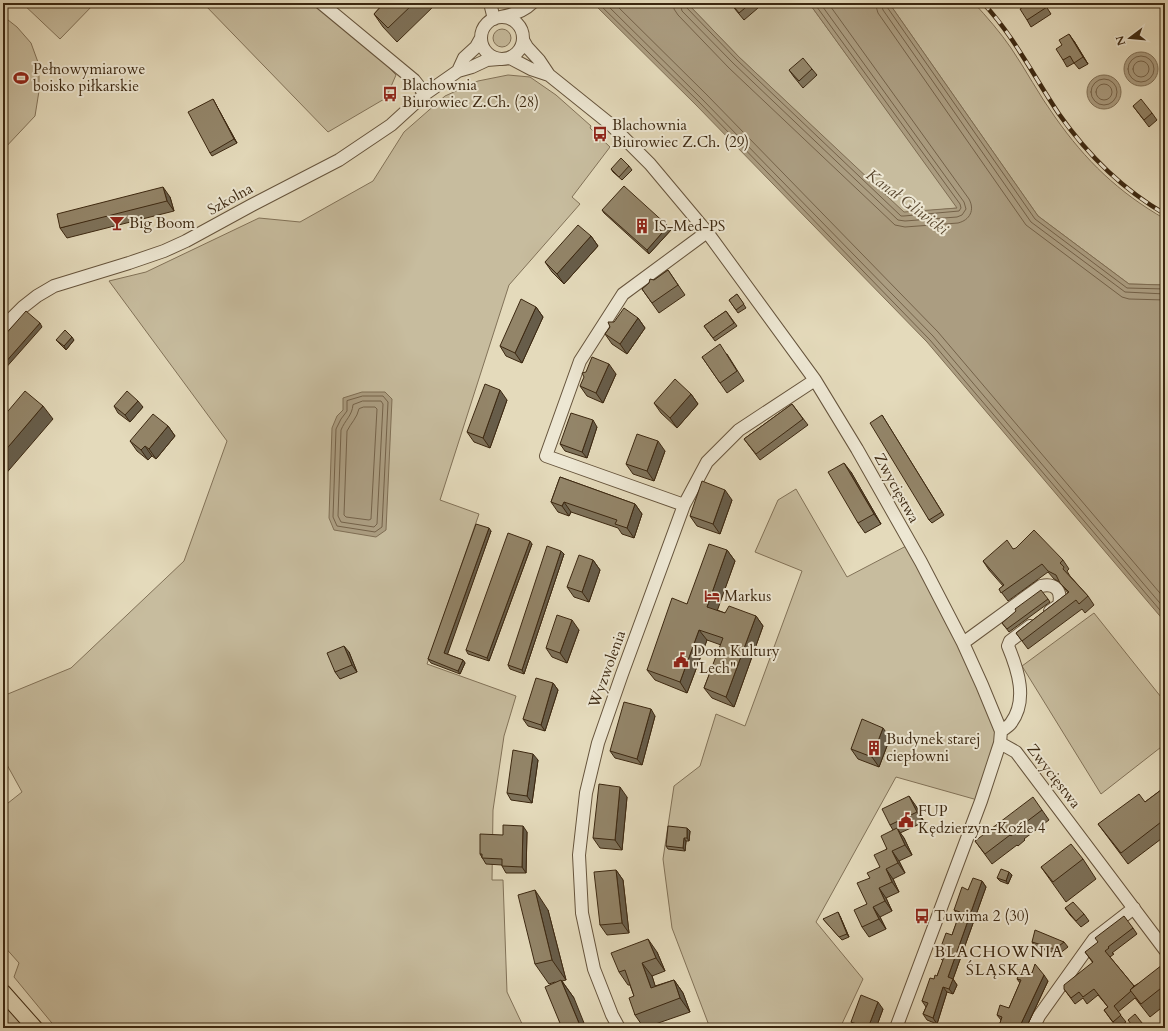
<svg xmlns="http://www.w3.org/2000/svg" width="1168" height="1031" font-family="Cardo,serif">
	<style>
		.green { fill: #c7bc9e; stroke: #827258 }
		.water { fill: #ab9d81; stroke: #7f6e54 }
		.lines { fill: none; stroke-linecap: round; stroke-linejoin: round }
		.shore { stroke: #746249; stroke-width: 1 }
		.minor-casing { stroke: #66543c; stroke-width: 14 }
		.major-casing { stroke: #3c2811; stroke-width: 17 }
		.minor { stroke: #ede7d3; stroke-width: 12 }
		.major { stroke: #e4dabb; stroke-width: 15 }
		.rail-casing { stroke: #3c2811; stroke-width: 4.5 }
		.rail { stroke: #ede7d3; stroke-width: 3; stroke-dasharray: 9; stroke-linecap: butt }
		.wall { fill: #7e725a; stroke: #3c2811 }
		.shaded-wall { fill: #675d4a; stroke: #3c2811 }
		.building { fill: #938569; stroke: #3c2811 }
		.labels { text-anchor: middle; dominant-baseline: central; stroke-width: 4; stroke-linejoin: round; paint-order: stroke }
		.poi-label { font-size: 15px; fill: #3c2811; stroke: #ede7d3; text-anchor: start }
		.street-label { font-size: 15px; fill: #3c2811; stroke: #ede7d3 }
		.water-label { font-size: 16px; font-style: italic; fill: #5d4b33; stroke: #ede7d3 }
		.neighbourhood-label { font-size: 16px; letter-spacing: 1px; fill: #3c2811; stroke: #ede7d3 }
	</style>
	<rect width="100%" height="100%" fill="#e4dabb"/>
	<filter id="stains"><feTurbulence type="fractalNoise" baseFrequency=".005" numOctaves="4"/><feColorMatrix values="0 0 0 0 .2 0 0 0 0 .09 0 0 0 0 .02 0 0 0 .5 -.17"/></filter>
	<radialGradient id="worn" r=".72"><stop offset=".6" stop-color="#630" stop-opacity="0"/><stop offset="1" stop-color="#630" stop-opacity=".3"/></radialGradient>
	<path class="green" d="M22 3H95L60 39Z
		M203 3H327L396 75 386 98 328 132Z
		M687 3H809L958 208 904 213 739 57Z
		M889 3H974C987 17 1000 32 1011 48 1026 70 1039 95 1055 117 1086 161 1118 192 1165 219V285L1129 284 1038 216Z
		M3 16 17 27 31 43 39 65V91L35 116 3 150Z
		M493 38a9 9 0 1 1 18 0a9 9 0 1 1-18 0Z
		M508 75 530 77 556 95 591 126 590 128 610 147 572 197 580 204 509 285 440 500 479 514 427 664 516 696 504 736 493 810 492 880H503L507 992 524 1028H56L14 977 19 963 3 945V807L22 792 6 763 3 765V696L71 668 184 561 227 441 109 281 146 272 259 218 300 222 373 181 404 132 445 96 478 81Z
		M796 489 847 577 910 544 1001 731 981 801 896 777 816 922 863 979 840 1028H710L672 928 663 859 674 786 700 766 716 714 745 726 802 571 755 552 778 500Z
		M1094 613 1165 702V744L1101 794 1022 666Z
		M13 1003 35 1028H3V1011Z"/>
	<path class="water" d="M593 3H687L739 57 904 212 957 208 809 3H889L1038 216 1129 284 1165 285V622L927 342 696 105Z
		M1124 69a17 17 0 1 1 34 0a17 17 0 1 1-34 0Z
		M1087 92a17 17 0 1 1 34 0a17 17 0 1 1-34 0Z
		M362 392H385L392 399 386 530 376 537 334 530 329 518 332 428 337 416 343 410V398Z"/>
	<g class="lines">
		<path class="shore" d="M598 3 699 102 930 340 1165 616
			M605 3 702 99 933 336 1165 609
			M614 3 707 95 938 332 1165 599
			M674 3V9L678 15 729 68 895 225 905 227 958 223C970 220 975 210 969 199L828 3
			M680 3 682 11 733 63 898 220 905 221 957 217 962 215 966 209 964 202 820 3
			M685 3 686 7 737 60 901 216H904L959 211 961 208 960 204 814 3
			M875 3 878 13 1026 225 1122 297 1129 299 1165 300
			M881 3 883 10 1031 222 1125 292 1165 294
			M886 3 887 7 1035 219 1127 288 1165 289
			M1128 69a13 13 0 1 1 26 0a13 13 0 1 1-26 0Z
			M1133 69a8 8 0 1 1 16 0a8 8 0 1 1-16 0Z
			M1091 92a13 13 0 1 1 26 0a13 13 0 1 1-26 0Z
			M1096 92a8 8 0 1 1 16 0a8 8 0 1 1-16 0Z
			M363 396H383L388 402 382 527 375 532 337 526 333 517 336 429 341 419 347 411V401Z
			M363 401H381L383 404 377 524 374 527 341 522 338 516 341 430C345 420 352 416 353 405Z
			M364 407H375L377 409 371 519 369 520 346 517 344 515 347 431C351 423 357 418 359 409Z"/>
		<g class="minor-casing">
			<path id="minor" d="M321 3 414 80 425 94
				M490 3 494 19
				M481 38a21 21 0 1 1 42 0a21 21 0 1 1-42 0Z
				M501 17C512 15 524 11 532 3
				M523 40 527 47 539 60 549 75 610 124 650 164 707 232 815 380 857 449 921 562 963 643 982 685 1001 731 1000 743 981 801 896 1028
				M510 58 531 69 549 75
				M458 71 464 58 476 47 481 38
				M3 327 23 307 37 296 54 286 129 263 164 251 186 241 252 205 339 160 391 125 425 94 458 71 472 67 487 60 499 59
				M684 505 546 456 580 361 623 294 707 232
				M963 643 1041 586C1056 583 1062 591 1059 605L1050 611
				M1001 731C1004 729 1009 726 1011 723 1028 700 1018 670 1008 646L1010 641 1030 626
				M1000 743 1016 752 1165 950
				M619 1028 612 1015 594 969 582 913 579 855 586 793 598 743 622 674 684 505 707 462 739 430 815 380
				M1033 1028 1039 1016 1094 939 1134 908"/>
		</g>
		<g class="major-casing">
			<path id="major" d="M3 992 35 1028"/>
		</g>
		<use href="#minor" class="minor"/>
		<use href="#major" class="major"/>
		<g class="rail-casing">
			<path id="rail" d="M983 3C1014 36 1034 77 1059 114 1087 154 1122 189 1165 214"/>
		</g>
		<use href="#rail" class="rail"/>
	</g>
	<path class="wall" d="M352 3H359L355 7Z
		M384 3H437L397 42 383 27 374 14Z
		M730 3H755L758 8 744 20Z
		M1044 3 1051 14 1031 27 1027 20Z
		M1074 41 1088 64 1079 69 1074 63 1067 67 1063 60 1062 45Z
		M812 69 817 75 803 88 794 77 789 70Z
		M215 103 237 143 212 156 210 153Z
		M1133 106 1152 113 1157 120 1149 127Z
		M629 166 632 170 622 180 613 172 611 169Z
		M170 197 174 211 67 238 60 228Z
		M602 210 668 226 671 230 649 254 604 213Z
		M591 236 598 246 564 284 552 272 545 262Z
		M668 270 685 295 659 313 642 289Z
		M737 294 746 308 738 313 729 300Z
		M536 307 543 317 522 363 506 356 500 346Z
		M726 311 737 326 715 341 704 326Z
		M638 318 645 328 627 354 612 344 605 334 614 322Z
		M56 340H74L66 350Z
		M727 354 744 381 727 393 702 357Z
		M616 374 603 403 587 396 580 386Z
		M691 394 698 404 677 428 661 413 654 403Z
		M507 400 490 448 474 442 467 432Z
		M792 404 808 425 760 460 744 439Z
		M114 406 143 407 130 422 118 413Z
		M882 415 944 515 932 523 929 520Z
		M168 426 175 436 156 459 152 456 148 460 137 451 130 441Z
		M597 427 587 458 565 451 560 444Z
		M665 451 654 481 633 474 626 464Z
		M851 472 881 524 865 533 858 523Z
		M560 477 635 504 642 514 634 538 622 534 618 528 571 512 569 516 558 512 551 502Z
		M732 500 720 534 697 526 690 516Z
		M491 531 447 654 463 660 465 663 460 674 431 663 428 659Z
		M532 544 489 661 468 654 466 650Z
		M1013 549 1063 560 1069 569 1067 571 1070 576 1088 596 1094 605 1085 613 1082 609 1028 649 1016 633 1068 593 1060 582 1054 579 1048 572 1008 601 999 589 1003 586 989 570 983 561Z
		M727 550 735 561 717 610 725 613 756 616 763 626 734 707 712 698 704 688 721 645 707 640 687 693 655 680 647 670 687 604Z
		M564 554 524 674 510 669 508 665Z
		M593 560 600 570 589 602 574 597 567 587Z
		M1048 599 1050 602 1009 632 1002 623Z
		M579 630 567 663 552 657 546 648Z
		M349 652 357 672 340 679 335 672Z
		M553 683 558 690 545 731 528 726 523 719Z
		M655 716 642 765 615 758 610 751Z
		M890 738 879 767 858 759 851 749Z
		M538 760 532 803 511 800 507 793Z
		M1165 787V836L1128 864 1098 824 1145 802Z
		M627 797 622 850 600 848 593 838Z
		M916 806 924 822 900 833 904 838 912 855 899 861 905 873 893 879 899 892 886 898 892 911 880 917 886 929 869 937 862 927 867 904 870 878 880 867 893 830 890 825Z
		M1042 810 1049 820 1024 839 1025 840 1018 846 1017 845 992 864 975 841Z
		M690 831 689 841H686L685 851 668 849 666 846Z
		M527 832 526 873H506L502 866V865L486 864 480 854 503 835Z
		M1083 859 1096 879 1066 902 1041 867Z
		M616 870 623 880 629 933 607 935 600 925Z
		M1012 875 1008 884 1000 881 997 878Z
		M982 881 986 887 953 979 957 985 953 994 947 992 937 1024 927 1020 923 1014 926 1007 922 1001 934 979 937 976 943 961 938 955 952 935 959 916 954 910 968 890Z
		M1065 908 1084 914 1089 921 1081 927 1070 915Z
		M548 910 566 980 562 981 574 998 555 982 549 984 535 964Z
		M840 916 849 937 842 940 823 919Z
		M1133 928 1137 934 1112 953 1114 954 1110 957 1134 986 1165 969V1005L1150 1017 1135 998 1118 1012 1126 1022 1117 1028 1104 1010 1108 1007 1098 995 1087 1004 1083 998 1075 1004 1064 989 1093 963 1085 952Z
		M1032 942H1064L1068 947 1059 954 1035 947Z
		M657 952 665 971 652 976 655 986 674 980 683 993 690 1012 644 1028 635 1015 634 996 630 985H628L619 972Z
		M1017 979 1048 981 1026 1028H1000L999 1026 1001 1020 997 1015 1009 1008 1020 983Z
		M883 1009 876 1028H855L851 1022Z"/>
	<path class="shaded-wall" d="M1069 34 1074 41 1088 64 1083 57Z
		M213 99 215 103 237 143 234 139Z
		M163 187 170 197 174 211 167 201Z
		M668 226 671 230 649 254 647 250Z
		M591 236 598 246 564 284 557 274Z
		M536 307 543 317 522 363 515 353Z
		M638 318 645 328 627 354 620 344Z
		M40 323 42 327 3 371V365Z
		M72 337 74 340 66 350 64 346Z
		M609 364 616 374 603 403 596 393Z
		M500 390 507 400 490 448 483 438Z
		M691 394 698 404 677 428 670 418Z
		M138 401 143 407 130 422 125 415Z
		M43 406 53 419 3 477V453Z
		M593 420 597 427 587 458 582 452Z
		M168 426 175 436 156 459 149 449Z
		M658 441 665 451 654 481 647 471Z
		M145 446 152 456 148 460 141 450Z
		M844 463 851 472 881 524 874 514Z
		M725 490 732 500 720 534 713 524Z
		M564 502 571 512 569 516 562 506Z
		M635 504 642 514 634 538 627 528Z
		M489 528 491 531 447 656 444 653Z
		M530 541 532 544 489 661 487 658Z
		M727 550 735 561 715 617 707 607Z
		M561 551 564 554 524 674 522 670Z
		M593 560 600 570 589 602 582 592Z
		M756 616 763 626 734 707 726 697Z
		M572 620 579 630 567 663 560 653Z
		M699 630 707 640 687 693 680 682Z
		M344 646 349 652 357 672 352 665Z
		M463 660 465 663 460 674 458 671Z
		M553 683 558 690 545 731 541 725Z
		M651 709 655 716 642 765 637 759Z
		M883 728 890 738 879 767 872 757Z
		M533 754 538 760 532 803 527 796Z
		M620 787 627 797 622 850 615 840Z
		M909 796 916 806 924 822 917 812Z
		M523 826 527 832 526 873 522 867Z
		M687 828 690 831 689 841 687 838Z
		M897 828 904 838 912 855 905 845Z
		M684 838 686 841 685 851 683 848Z
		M892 851 899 861 905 873 898 863Z
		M886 869 893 879 899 892 892 882Z
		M616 870 623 880 629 933 622 923Z
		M1009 872 1012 875 1008 884 1006 881Z
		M982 881 986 887 953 979 957 985 953 994 949 989 948 977Z
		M879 888 886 898 892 911 885 901Z
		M535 890 548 910 566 980 552 960Z
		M873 907 880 917 886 929 879 919Z
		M838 912 840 916 849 937 847 934Z
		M648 939 657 952 665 971 656 958Z
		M642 963 652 976 660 1001 651 988Z
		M1044 975 1048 981 1026 1028H1019Z
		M561 980 574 998 586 1028H581Z
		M674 980 683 993 690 1012 680 998Z
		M943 987 947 992 937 1024 933 1018Z
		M878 1002 883 1009 876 1028H868Z"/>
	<path class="building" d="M384 3H414L388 28 374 14Z
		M731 3H751L739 13Z
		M1030 3H1044L1047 7 1027 20 1020 9Z
		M1069 34 1083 57 1074 63 1070 56 1063 60 1056 49 1062 45 1059 40Z
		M803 58 812 69 799 81 789 70Z
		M213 99 234 139 210 153 188 112Z
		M1141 99 1152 113 1144 120 1133 106Z
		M621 158 629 166 619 177 611 169Z
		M624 186 668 226 647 250 602 210Z
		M163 187 167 201 60 228 57 214Z
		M578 225 591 236 557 274 545 262Z
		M668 270 678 285 652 303 642 289 649 283 650 279 654 280Z
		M737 294 744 304 736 310 729 300Z
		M521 299 536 307 515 353 500 346Z
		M624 308 638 318 620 344 605 334 610 327 608 322H614Z
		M26 311 40 323 3 365V337Z
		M726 311 734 323 713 338 704 326Z
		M65 330 72 337 64 346 56 340Z
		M720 344 737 371 720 383 702 357Z
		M592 357 609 364 596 393 580 386 584 377 582 373 586 372Z
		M675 379 691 394 670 418 654 403Z
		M485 384 500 390 483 438 467 432Z
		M25 391 43 406 3 453V417Z
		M127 391 138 401 125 415 114 406Z
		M792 404 803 419 756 454 744 439Z
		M571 413 593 420 582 452 560 444Z
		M153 414 168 426 149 449 145 446 141 450 130 441Z
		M882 415 942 512 929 520 870 423Z
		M637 434 658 441 647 471 626 464Z
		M844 463 874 514 858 523 828 472Z
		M560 477 635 504 627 528 615 524 617 520 564 502 562 506 551 502Z
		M702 481 725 490 713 524 690 516Z
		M476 524 489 528 444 653 463 660 458 671 428 659Z
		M1034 530 1063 560 1060 563 1064 567 1063 569 1088 596 1079 604 1076 600 1022 641 1016 633 1069 592 1060 583 1056 575 1048 571 1042 564 1001 593 999 589 1004 585 983 561 1007 540 1013 549 1016 548Z
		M508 533 530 541 487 658 466 650Z
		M709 544 727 550 707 607 725 613 729 606 756 616 726 697 704 688 723 638 699 630 680 682 647 670 672 598 687 604Z
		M547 546 561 551 522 670 508 665Z
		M579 555 593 560 582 592 567 587Z
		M1041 590 1048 599 1007 629 1002 623 1016 611 1015 609Z
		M557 615 572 620 560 653 546 648Z
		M344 646 352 665 335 672 327 653Z
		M536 678 553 683 541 725 523 719Z
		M624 702 651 709 637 759 610 751Z
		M862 719 883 728 872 757 851 749Z
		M513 750 533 754 527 796 507 793Z
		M599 784 620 787 615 840 593 838Z
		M1165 787V819L1121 853 1098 824 1139 794 1145 802Z
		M909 796 917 812 890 825 882 809Z
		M1033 797 1042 810 1017 829 1018 830 1011 836 1010 835 985 854 975 841Z
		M503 825 523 826 522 867 502 866V859L482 858V854H480V834L503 835Z
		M668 826 687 828V838H684L683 848 666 846Z
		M897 828 905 845 892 851 898 863 886 869 892 882 879 888 885 901 873 907 879 919 862 927 854 910 867 904 857 883 870 878 867 873 880 867 874 855 887 849 881 836Z
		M1071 844 1083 859 1053 882 1041 867Z
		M1001 869 1009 872 1006 881 997 878Z
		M616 870 622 923 600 925 594 872Z
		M973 878 982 881 948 977 953 979 949 989 943 987 933 1018 923 1014 928 1003 922 1001 930 978 934 979 935 975 937 976 944 957 938 955 946 933 952 935 960 912 954 910 962 887 968 890Z
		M535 890 552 960 535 964 518 895Z
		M1073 902 1084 914 1076 921 1065 908Z
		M838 912 847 934 839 937 823 919Z
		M1124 916 1133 928 1108 947 1109 948 1105 951 1134 986 1130 990 1131 991 1114 1006 1121 1015 1113 1022 1104 1010 1108 1007 1094 989 1083 997 1079 992 1071 998 1064 989V985L1093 962 1085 952 1098 942 1095 938Z
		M1035 930 1064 942 1055 949 1032 942Z
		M648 939 656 958 642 963 651 988 674 980 680 998 635 1015 629 998 634 996 625 970 619 972 611 953Z
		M1035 964 1044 975 1019 1028H1001L1002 1027 999 1026 1002 1017 997 1015 1000 1005 1009 1008 1021 980 1017 979 1022 968 1032 973Z
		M1162 965 1165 969V985L1141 1004 1130 990Z
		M561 980 581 1028H562L545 987Z
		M861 995 878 1002 868 1028 851 1022Z
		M1135 1014 1146 1028H1134L1128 1020Z"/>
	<defs>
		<g id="stadium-bare" transform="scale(1.2)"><path d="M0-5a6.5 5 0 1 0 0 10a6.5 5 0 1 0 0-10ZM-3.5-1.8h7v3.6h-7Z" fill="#8f2418" stroke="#ede7d3" stroke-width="2.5" paint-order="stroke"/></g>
		<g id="bus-bare" transform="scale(1.2)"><path d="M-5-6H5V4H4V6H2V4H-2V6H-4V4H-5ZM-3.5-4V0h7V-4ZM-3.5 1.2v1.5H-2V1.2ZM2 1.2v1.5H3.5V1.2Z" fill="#8f2418" stroke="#ede7d3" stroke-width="2.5" paint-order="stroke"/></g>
		<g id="bar-bare" transform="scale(1.2)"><path d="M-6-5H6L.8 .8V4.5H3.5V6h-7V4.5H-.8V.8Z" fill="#8f2418" stroke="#ede7d3" stroke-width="2.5" paint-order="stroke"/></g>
		<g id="building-bare" transform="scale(1.2)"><path d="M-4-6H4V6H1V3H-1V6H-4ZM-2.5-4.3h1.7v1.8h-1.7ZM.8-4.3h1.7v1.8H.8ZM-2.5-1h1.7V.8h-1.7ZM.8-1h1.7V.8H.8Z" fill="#8f2418" stroke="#ede7d3" stroke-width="2.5" paint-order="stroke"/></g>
		<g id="hotel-bare" transform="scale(1.2)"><path d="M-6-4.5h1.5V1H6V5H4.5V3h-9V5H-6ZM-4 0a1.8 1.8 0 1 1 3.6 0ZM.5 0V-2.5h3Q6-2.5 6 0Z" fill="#8f2418" stroke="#ede7d3" stroke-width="2.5" paint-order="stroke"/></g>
		<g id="civic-bare" transform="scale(1.2)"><path d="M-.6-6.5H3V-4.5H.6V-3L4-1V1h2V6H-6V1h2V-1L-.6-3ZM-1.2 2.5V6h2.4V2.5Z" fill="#8f2418" stroke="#ede7d3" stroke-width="2.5" paint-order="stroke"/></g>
	</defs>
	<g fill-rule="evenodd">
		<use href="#stadium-bare" x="21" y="78"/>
		<use href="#bus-bare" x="390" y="94"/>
		<use href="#bus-bare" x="600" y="134"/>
		<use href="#bar-bare" x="117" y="223"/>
		<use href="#building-bare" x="642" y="226"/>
		<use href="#hotel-bare" x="712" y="596"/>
		<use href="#civic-bare" x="681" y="660"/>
		<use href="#building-bare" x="874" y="748"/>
		<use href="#civic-bare" x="906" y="820"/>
		<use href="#bus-bare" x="922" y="916"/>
	</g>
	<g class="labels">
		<g class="poi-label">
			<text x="33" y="69">Pełnowymiarowe<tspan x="33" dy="17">boisko piłkarskie</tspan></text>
			<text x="402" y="85">Blachownia<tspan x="402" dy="17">Biurowiec Z.Ch. (28)</tspan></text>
			<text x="612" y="125">Blachownia<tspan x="612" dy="17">Biurowiec Z.Ch. (29)</tspan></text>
			<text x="129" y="223">Big Boom</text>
			<text x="654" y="226">IS-Med-PS</text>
			<text x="724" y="596">Markus</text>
			<text x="693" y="651">Dom Kultury<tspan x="693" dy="17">"Lech"</tspan></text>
			<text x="886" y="739">Budynek starej<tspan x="886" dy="17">ciepłowni</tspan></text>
			<text x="918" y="811">FUP<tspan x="918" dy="17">Kędzierzyn-Koźle 4</tspan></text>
			<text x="934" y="916">Tuwima 2 (30)</text>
		</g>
		<g class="street-label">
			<text transform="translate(230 199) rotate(-29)">Szkolna</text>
			<text transform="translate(897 488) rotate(61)">Zwycięstwa</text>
			<text transform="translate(607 669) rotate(-70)">Wyzwolenia</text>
			<text transform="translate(1054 776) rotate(52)">Zwycięstwa</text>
		</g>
		<g class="water-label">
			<text transform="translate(907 202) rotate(37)">Kanał Gliwicki</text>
		</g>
		<g class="neighbourhood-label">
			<text x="999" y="952">BLACHOWNIA<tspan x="999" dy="18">ŚLĄSKA</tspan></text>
		</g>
	</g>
	<rect width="1168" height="1031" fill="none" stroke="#e4dabb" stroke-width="16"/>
	<rect x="4" y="4" width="1160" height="1023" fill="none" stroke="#3c2811" stroke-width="2"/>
	<rect x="8" y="8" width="1152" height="1015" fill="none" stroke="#3c2811"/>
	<g transform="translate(1130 38) rotate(254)" stroke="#ede7d3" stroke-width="3" paint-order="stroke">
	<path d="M0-3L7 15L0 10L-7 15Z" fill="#3c2811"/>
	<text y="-6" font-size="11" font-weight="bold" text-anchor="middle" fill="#3c2811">N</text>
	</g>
	<rect width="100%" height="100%" filter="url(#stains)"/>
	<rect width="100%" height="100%" fill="url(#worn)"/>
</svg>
